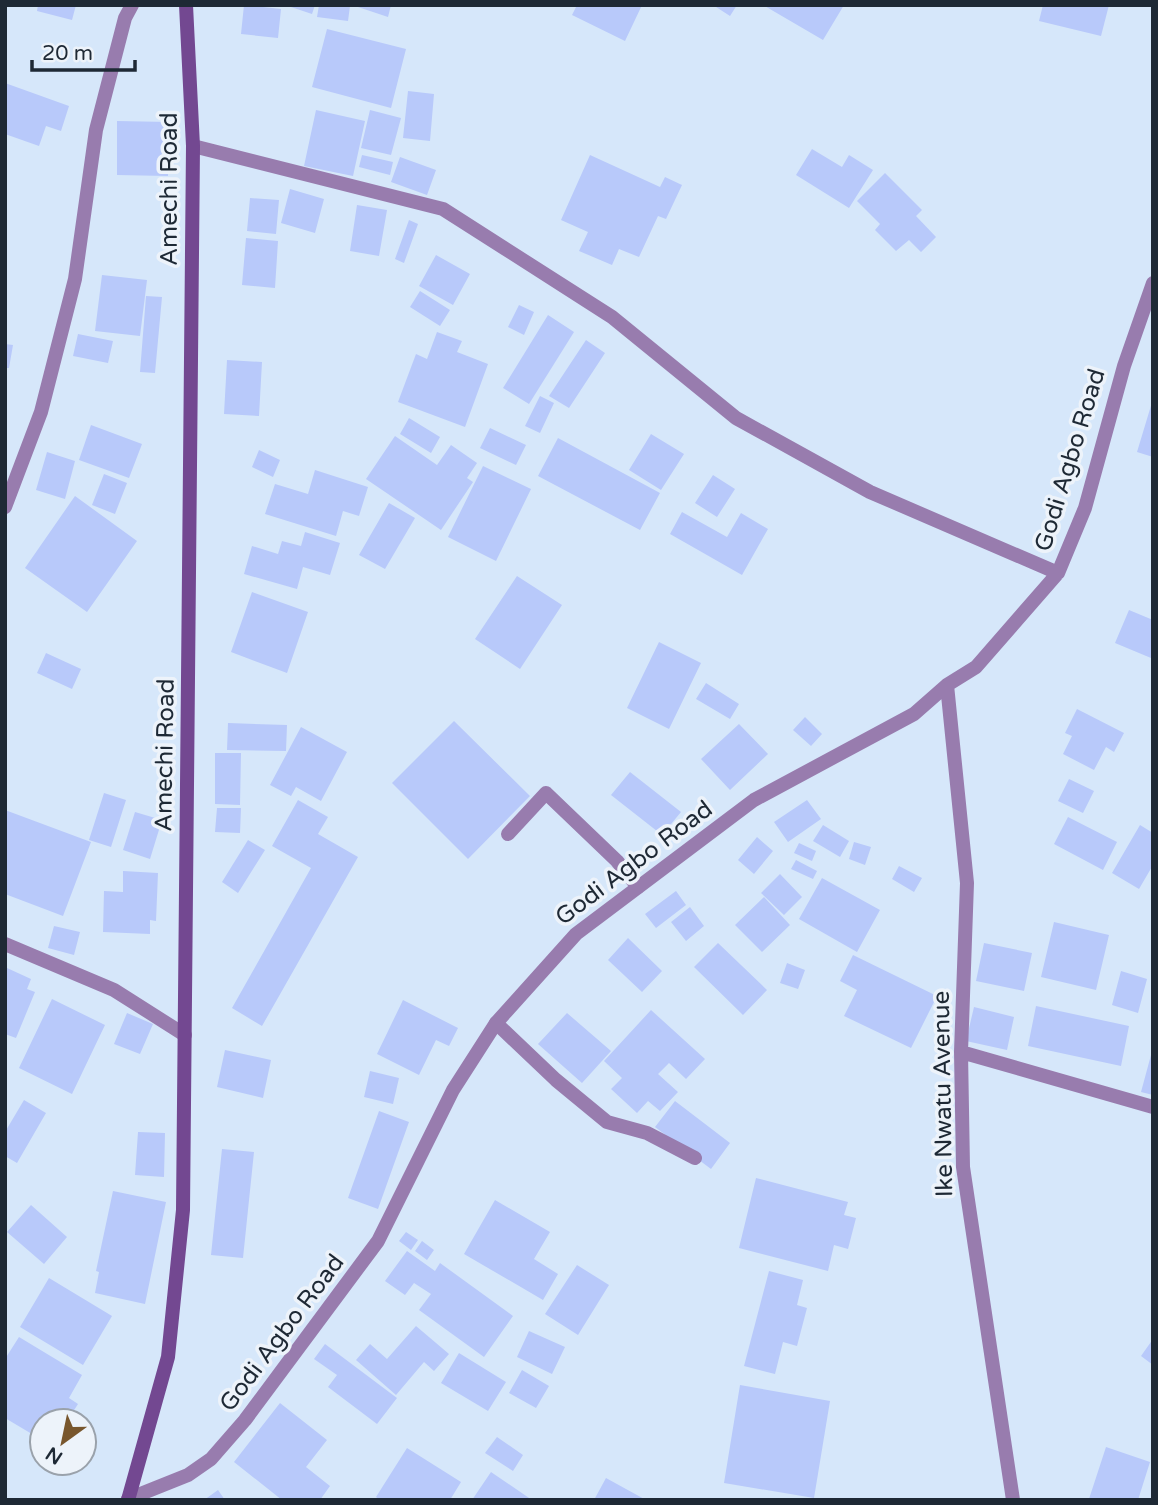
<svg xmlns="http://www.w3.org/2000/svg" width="1158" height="1505" font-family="'Varela Round',sans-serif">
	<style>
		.building { fill: #b8c9fa }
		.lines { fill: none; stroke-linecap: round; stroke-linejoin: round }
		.service { stroke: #987cae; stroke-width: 14 }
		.minor { stroke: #987cae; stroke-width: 14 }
		.secondary { stroke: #734891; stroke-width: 14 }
		.labels { text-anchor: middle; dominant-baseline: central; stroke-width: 7; stroke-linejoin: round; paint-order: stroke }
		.street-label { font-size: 24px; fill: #1e2935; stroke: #edf3fa }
	</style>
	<rect width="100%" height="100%" fill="#d6e7fa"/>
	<path class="building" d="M38 5H76L72 20 37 11Z
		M244 5 281 9 278 38 241 34Z
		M285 5H315L312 14Z
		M319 5 350 6 348 21 317 17Z
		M352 5H391L388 17Z
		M577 5H642L625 41 572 15Z
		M713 5H737L730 16Z
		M763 5H844L823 40Z
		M1043 5H1109L1101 36 1039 21Z
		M327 29 406 49 391 108 312 87Z
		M5 83 69 106 61 131 46 126 39 146 5 134Z
		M408 91 434 94 430 141 403 138Z
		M316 110 365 121 353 176 304 166Z
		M370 110 401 118 391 155 361 148Z
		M117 121 169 122 168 176 117 175Z
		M812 149 842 167 849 155 873 170 849 208 796 175Z
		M362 155 393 162 390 175 359 167Z
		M590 155 660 187 665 177 682 185 666 219 658 216 639 257 619 249 612 265 579 251 588 232 561 220Z
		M400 157 436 170 427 195 391 182Z
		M885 173 922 210 916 216 936 237 921 252 909 240 896 251 875 230 880 224 857 201Z
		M290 189 324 199 315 233 281 223Z
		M250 198 279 200 276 234 247 231Z
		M357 205 387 210 379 256 350 251Z
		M409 220 418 224 404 263 395 259Z
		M246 238 278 241 275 288 242 285Z
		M436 255 470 274 453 305 419 286Z
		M102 275 147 280 140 336 95 331Z
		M420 291 450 310 440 326 410 307Z
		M146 296 162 297 155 373 140 372Z
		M519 305 534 312 524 335 508 327Z
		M548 315 574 332 529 404 503 388Z
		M437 332 462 341 457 352 488 364 465 427 398 402 416 354 427 359Z
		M78 334 113 341 108 363 73 356Z
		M586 340 605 353 569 408 549 396Z
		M5 344 13 345 9 368H5Z
		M227 360 262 362 259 416 224 414Z
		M540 396 554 403 540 433 525 426Z
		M1153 399V457L1137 452Z
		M409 418 440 437 431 453 400 434Z
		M91 425 142 444 129 478 79 460Z
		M490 428 526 445 516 465 480 448Z
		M651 434 684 454 661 490 629 470Z
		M395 436 437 465 451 445 477 463 467 478 473 482 441 530 366 479Z
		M558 438 660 493 640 530 538 476Z
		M259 450 280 460 273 477 252 467Z
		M47 452 75 461 65 499 36 490Z
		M483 466 531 489 496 561 448 537Z
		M315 470 368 487 359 516 343 511 336 536 265 514 275 484 308 494Z
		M104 474 127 483 115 514 92 505Z
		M713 475 735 489 717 517 695 503Z
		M75 496 137 541 87 612 25 568Z
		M389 503 415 518 385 569 359 555Z
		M682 512 727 537 741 513 768 529 742 575 670 534Z
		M305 532 340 543 330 575 303 567 297 589 244 574 252 546 278 554 282 541 301 546Z
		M517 576 562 605 520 669 475 639Z
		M252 592 308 612 287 673 231 652Z
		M1129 610 1153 620 1151 658 1115 643Z
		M659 642 701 663 669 729 627 708Z
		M46 653 81 669 72 689 37 673Z
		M706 683 739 704 730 719 696 699Z
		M1077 709 1124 733 1114 752 1106 747 1094 770 1063 754 1072 736 1065 733Z
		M805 717 822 734 811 746 793 730Z
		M454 721 530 796 468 859 392 783Z
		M228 723 287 725 286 751 227 750Z
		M739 724 768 754 730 790 701 759Z
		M301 727 347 752 321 801 296 787 291 796 270 785Z
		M215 753H241L240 805 215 804Z
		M630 772 681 812 662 835 611 795Z
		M1069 779 1094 791 1083 813 1058 801Z
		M104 793 126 800 111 847 89 840Z
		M298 800 328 817 318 834 358 857 262 1026 232 1008 311 868 272 846Z
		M807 800 821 819 788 842 774 822Z
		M217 808H241L240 833 215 832Z
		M5 810 91 842 63 916 5 894Z
		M135 812 162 820 150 859 123 850Z
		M1068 817 1117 842 1103 870 1054 844Z
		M823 825 849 841 840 857 813 841Z
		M1140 825 1153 833V865L1139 889 1112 873Z
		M757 837 773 851 754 874 738 860Z
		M248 840 265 850 238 893 222 882Z
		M854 842 871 847 865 865 849 859Z
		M799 843 816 851 812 861 794 853Z
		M796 860 817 871 813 879 791 869Z
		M899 866 922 878 914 892 892 879Z
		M123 871 158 873 156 921 150 920V934L103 932 104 891 123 892Z
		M780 874 802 897 784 915 761 893Z
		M822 878 880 910 857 952 799 919Z
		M676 891 686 905 656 928 645 914Z
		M764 897 790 925 762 952 735 925Z
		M690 907 704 926 686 941 671 922Z
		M1054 922 1109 935 1096 990 1041 977Z
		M54 926 80 932 74 955 48 948Z
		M628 938 662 971 642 992 608 960Z
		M718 943 767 990 743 1015 694 967Z
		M984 943 1032 953 1024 991 976 981Z
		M853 955 937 996 911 1048 844 1016 857 990 840 981Z
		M787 963 805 970 798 989 780 983Z
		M7 968 31 979 27 989 35 992 16 1038 5 1034Z
		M1121 971 1147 979 1138 1013 1112 1005Z
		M52 999 105 1025 72 1094 19 1068Z
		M403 1000 458 1028 449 1046 436 1040 419 1075 377 1054Z
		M1036 1006 1129 1026 1121 1066 1028 1046Z
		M974 1007 1014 1017 1007 1050 966 1041Z
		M651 1010 705 1059 686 1079 669 1063 658 1074 678 1092 660 1111 648 1101 637 1113 611 1089 622 1078 604 1061Z
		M127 1013 153 1024 140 1054 114 1044Z
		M567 1013 611 1051 582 1083 538 1044Z
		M225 1050 271 1060 263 1098 217 1087Z
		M1151 1055H1153V1095L1141 1092Z
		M370 1071 399 1078 393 1104 364 1097Z
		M24 1100 46 1113 17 1163 5 1156V1132Z
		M675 1101 730 1143 711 1169 655 1127Z
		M379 1111 409 1122 378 1209 348 1198Z
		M138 1132 165 1133 164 1177 135 1175Z
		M222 1149 254 1152 243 1258 211 1255Z
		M756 1178 848 1202 844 1215 856 1218 848 1249 834 1245 828 1271 739 1248Z
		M113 1191 166 1202 145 1304 95 1293 99 1272 96 1271Z
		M495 1200 550 1232 534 1259 558 1274 543 1300 464 1254Z
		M31 1205 67 1237 44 1264 7 1232Z
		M406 1232 418 1240 411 1250 399 1241Z
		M422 1241 434 1250 427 1260 415 1251Z
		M407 1251 435 1271 440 1263 513 1316 484 1357 419 1310 431 1294 414 1283 405 1295 385 1281Z
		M577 1265 609 1285 578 1335 545 1314Z
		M769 1271 803 1280 797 1305 807 1308 797 1346 783 1342 775 1374 744 1366Z
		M49 1278 112 1316 83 1365 20 1327Z
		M416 1326 449 1354 434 1371 424 1362 396 1395 356 1360 370 1344 387 1359Z
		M529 1331 565 1347 552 1374 517 1357Z
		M19 1337 82 1375 69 1398 78 1404 67 1421H42V1440L5 1418V1359Z
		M1153 1339V1365L1141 1356Z
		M325 1344 397 1398 377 1424 328 1387 337 1375 314 1359Z
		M459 1353 506 1382 488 1411 441 1383Z
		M522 1370 549 1386 536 1408 509 1393Z
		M740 1385 830 1401 814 1498 724 1483Z
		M280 1403 327 1440 306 1467 330 1486 320 1500H282L234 1462Z
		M497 1437 523 1455 513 1471 485 1453Z
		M1106 1447 1150 1462 1138 1500 1089 1499Z
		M407 1448 461 1482 450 1500H380L376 1497Z
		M491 1472 532 1500H472Z
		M606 1478 646 1500H594Z
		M218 1490 225 1500H204Z"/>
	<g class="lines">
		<path class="service" d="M508 834 546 793 617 861 638 887
			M496 1023 556 1080 607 1122 647 1133 695 1158"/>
		<path class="minor" d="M193 146 443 209 612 317 736 418 870 492 1058 573
			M5 507 41 412 75 279 96 130 125 18 132 5
			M947 685 967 883 961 1052 963 1167 1013 1500
			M5 944 114 990 185 1035
			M961 1052 1153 1107
			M128 1499 188 1475 211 1459 245 1420 378 1241 453 1090 496 1023 576 934 754 800 914 714 947 685 976 667 1058 573 1085 508 1124 366 1153 283"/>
		<path class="secondary" d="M128 1500 168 1357 183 1210 193 146 186 5"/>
	</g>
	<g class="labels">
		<g class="street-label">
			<text transform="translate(169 189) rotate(-90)">Amechi Road</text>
			<text transform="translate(1070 460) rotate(-73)">Godi Agbo Road</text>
			<text transform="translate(165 755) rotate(-89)">Amechi Road</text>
			<text transform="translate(634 863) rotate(-37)">Godi Agbo Road</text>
			<text transform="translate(943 1094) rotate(-91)">Ike Nwatu Avenue</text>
			<text transform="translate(282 1333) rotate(-53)">Godi Agbo Road</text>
		</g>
	</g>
	<rect width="1158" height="1505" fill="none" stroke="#1e2935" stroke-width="14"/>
	<g transform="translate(63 1442) rotate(213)"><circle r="33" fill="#edf3fa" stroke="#9aa2ab" stroke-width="2"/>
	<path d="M0-5L12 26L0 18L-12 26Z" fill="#78562d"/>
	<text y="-10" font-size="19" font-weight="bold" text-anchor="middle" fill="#1e2935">N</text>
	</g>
	<path d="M32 60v10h103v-10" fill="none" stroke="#1e2935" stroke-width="3.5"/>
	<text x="42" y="60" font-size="21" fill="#1e2935" stroke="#edf3fa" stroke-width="5" paint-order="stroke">20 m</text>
</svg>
